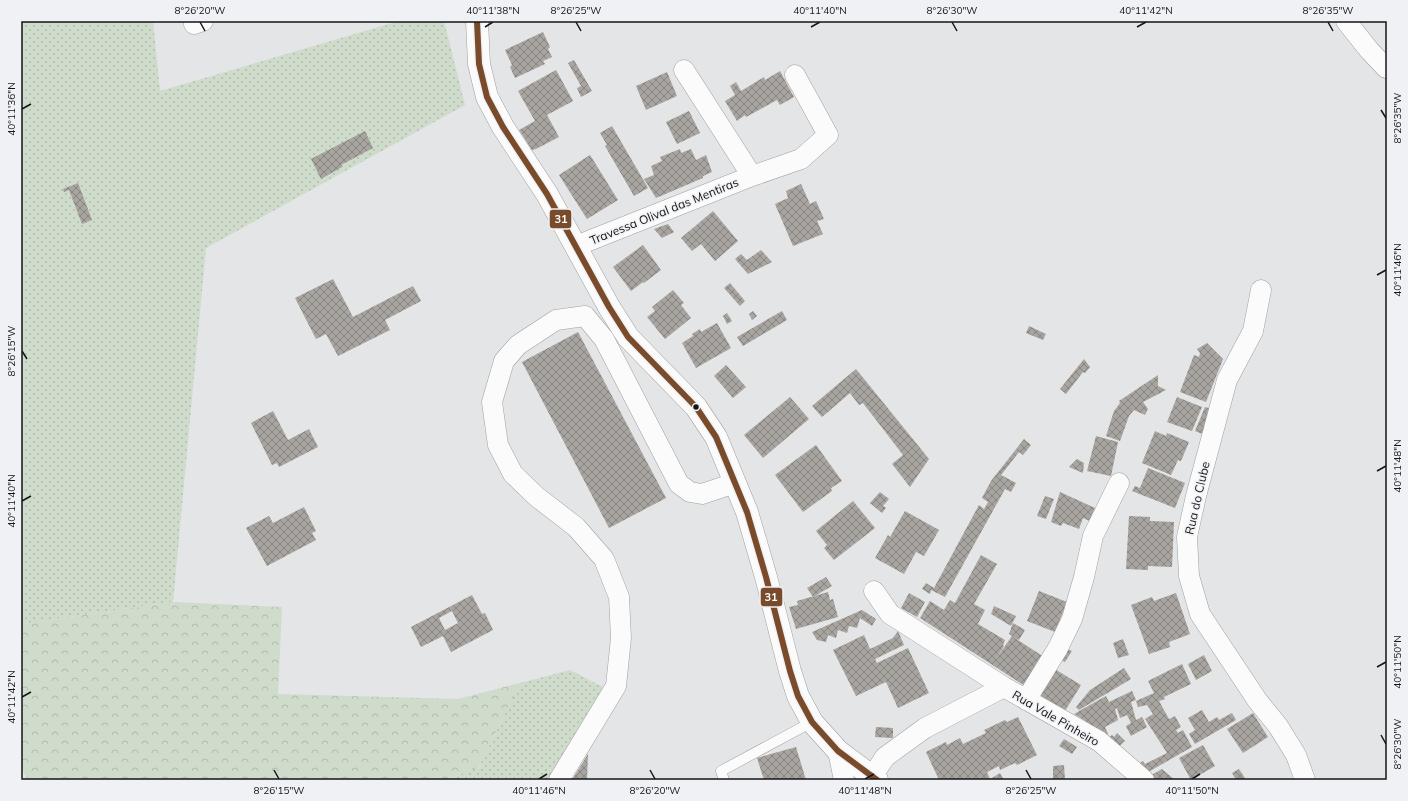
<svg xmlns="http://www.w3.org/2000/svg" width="1408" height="801" font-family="Mulish,sans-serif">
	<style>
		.grass { fill: url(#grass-dots) }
		.forest { fill: url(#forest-crowns) }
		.building { fill: url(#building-cross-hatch); fill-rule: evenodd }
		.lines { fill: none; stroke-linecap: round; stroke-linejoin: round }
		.lane-casing { stroke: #9fa0a1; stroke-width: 11 }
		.street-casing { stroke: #9fa0a1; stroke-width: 21 }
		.secondary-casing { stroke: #9fa0a1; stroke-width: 23 }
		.lane { stroke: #fbfbfb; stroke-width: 10 }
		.street { stroke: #fbfbfb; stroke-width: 20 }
		.secondary { stroke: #fbfbfb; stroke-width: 22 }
		.bus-1-casing { stroke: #f0f1f4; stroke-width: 9 }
		.bus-1 { stroke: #7a4b2a; stroke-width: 6 }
		.ticks { fill: none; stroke: #151517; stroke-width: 1.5 }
		.bus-dot { fill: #151517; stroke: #f0f1f4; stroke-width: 1.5 }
		.labels { text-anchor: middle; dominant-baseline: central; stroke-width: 3; stroke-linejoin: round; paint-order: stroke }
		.street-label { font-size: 12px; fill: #151517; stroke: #f0f1f4 }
		.line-badge { stroke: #f0f1f4; stroke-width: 1.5 }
		.badge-label { font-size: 11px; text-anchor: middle; font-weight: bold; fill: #fff }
		.neatline { fill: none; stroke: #151517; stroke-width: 1.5 }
		.ticks-label { font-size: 10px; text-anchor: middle; fill: #151517 }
	</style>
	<defs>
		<pattern id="grass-dots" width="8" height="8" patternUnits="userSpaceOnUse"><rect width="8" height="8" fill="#cfdbcb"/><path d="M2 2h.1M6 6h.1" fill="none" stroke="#b1bbae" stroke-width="1.8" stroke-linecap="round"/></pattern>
		<pattern id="forest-crowns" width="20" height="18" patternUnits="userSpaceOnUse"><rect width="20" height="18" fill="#cfdbcb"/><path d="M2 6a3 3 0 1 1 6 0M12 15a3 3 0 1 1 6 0" fill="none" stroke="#b1bbae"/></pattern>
		<pattern id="building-cross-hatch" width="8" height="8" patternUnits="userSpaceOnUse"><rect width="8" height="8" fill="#a8a49f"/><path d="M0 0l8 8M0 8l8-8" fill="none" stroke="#888481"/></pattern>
	</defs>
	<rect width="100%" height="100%" fill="#e4e5e6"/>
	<path class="grass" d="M21 21H153L160 91 399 21H444L465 105 206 248 173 602 21 624Z
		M570 670 603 687 548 780H445L479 767 520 683Z"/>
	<path class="forest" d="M173 602 282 607 278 694 458 699 520 683 479 767 445 780H27L21 766V624Z"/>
	<path class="building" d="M543 32 550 47 548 49 552 57 543 61 545 64 515 78 510 67 512 65 505 50Z
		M574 60 592 91 581 97 577 88 581 86 568 63Z
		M556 70 573 101 547 115 559 137 536 149 532 150 519 130 535 121 518 91Z
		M780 71 794 97 780 105 777 100 746 117 745 115 737 121 725 101 735 95 730 86 736 82 741 91 764 77 765 80Z
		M667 72 677 96 646 110 636 86Z
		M689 111 700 133 677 144 666 122Z
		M612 126 648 188 634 196 605 146 607 145 600 133Z
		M365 131 373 148 341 165 342 167 321 179 311 159Z
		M680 149 681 153 691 149 696 160 706 155 712 172 703 176V178L656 198 644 179 654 175 651 166 662 161 660 157Z
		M590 155 618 200 587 219 559 175Z
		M78 183 92 220 82 224 69 190 64 192 63 189Z
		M801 184 810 204 816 201 824 219 817 221 823 234 793 246 775 204 788 198 786 191Z
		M713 211 738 241 715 261 701 244 692 251 681 238Z
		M668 224 674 232 662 238 654 229Z
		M643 245 661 270 644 283 643 282 631 291 613 267Z
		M761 250 772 262 748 274 735 259 741 254 747 260Z
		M333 279 353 317 413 286 421 301 385 320 390 330 338 356 326 334 316 339 295 298Z
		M730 283 745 301 740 306 724 288Z
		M673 290 684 303 681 305 691 318 665 339 647 317 655 311 652 307Z
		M753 311 757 316 752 320 749 314Z
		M782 311 787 320 743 346 737 337Z
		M727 313 732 321 727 324 723 316Z
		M717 323 731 348 696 368 682 343 693 336 692 334 700 329 701 332Z
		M1029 326 1046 334 1043 340 1026 333Z
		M578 332 666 498 609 528 522 362Z
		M1207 343 1223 359 1206 402 1180 392 1194 355 1199 357 1200 353 1197 349Z
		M1084 359 1090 367 1085 373 1083 372 1066 394 1060 389Z
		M726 365 746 387 733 398 714 376Z
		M856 369 929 459 910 487 892 464 903 455 863 403 859 405 850 393 822 417 812 406Z
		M1158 375V386L1166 390 1143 402 1148 409 1145 415 1134 410 1129 416 1120 441 1106 436 1114 411 1120 403 1119 401Z
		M790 397 809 419 763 458 744 435Z
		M1177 397 1202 407 1192 431 1167 422Z
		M1205 407 1212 409 1205 435 1195 431Z
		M273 411 288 440 309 429 318 447 279 467 277 463 272 465 251 423Z
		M1155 431 1166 436 1167 433 1189 442 1181 461 1178 460 1171 475 1142 463Z
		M1096 436 1118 442 1111 476 1087 471Z
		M1024 439 1031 445 1023 455 1019 452 1001 475 1016 483 1011 492 1005 489 945 597 931 590 930 594 922 589 926 583 934 588 979 505 984 509 988 502 982 498 991 481Z
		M816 445 842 481 831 488 832 491 803 512 775 475Z
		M1077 459 1084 463 1083 473 1069 467Z
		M1148 468 1185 483 1175 508 1132 491 1135 486 1140 488Z
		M880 492 889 499 883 506 886 508 882 513 870 503Z
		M1060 492 1095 508 1092 522 1083 518 1079 529 1063 523 1061 526 1051 522Z
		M1045 496 1054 499 1046 519 1037 516Z
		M853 501 875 528 834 560 824 548 827 545 816 531Z
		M304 507 316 531 312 533 316 540 267 566 246 528 269 516 273 523Z
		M905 511 939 530 924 556 916 552 904 574 875 558 888 535 890 537Z
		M1129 516 1150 517V521L1174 522 1172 567 1148 566V570L1126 569Z
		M981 555 997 564 974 604 985 610 978 624 1005 640 1003 645 1004 646 996 659 1012 636 1044 657 1025 686 920 618 930 601 944 610 950 600 955 603Z
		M826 577 832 586 813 597 807 588Z
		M1039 591 1067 602 1055 632 1027 621Z
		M828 592 830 600 833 599 838 617 796 629 789 607 798 605 797 601Z
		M909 593 925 602 917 617 901 608Z
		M1176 593 1190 634 1169 642 1170 647 1149 654 1131 605 1152 597 1154 601Z
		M472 595 482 614 485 613 493 630 451 652 443 636 421 647 411 627ZM452 611 458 623 445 630 439 618Z
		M994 606 1016 616 1011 626 991 614Z
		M862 610 876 619 872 626 860 618 857 628 849 626 847 633 838 630 836 638 828 635 826 642 817 640 812 632Z
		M1013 623 1025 630 1019 640 1009 634Z
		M898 631 904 645 875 659 877 663 908 648 929 693 898 708 886 682 856 696 833 650 864 635 870 649 893 638Z
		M1123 639 1129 655 1118 658 1113 643Z
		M1064 648 1072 651 1065 662 1058 659Z
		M1204 655 1212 671 1196 680 1188 664Z
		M1182 664 1191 684 1164 697 1165 699 1159 701 1169 719 1175 716 1181 727 1176 730 1178 733 1183 730 1192 747 1143 775 1135 767 1143 761 1145 764 1167 753 1145 719 1153 714 1147 705 1138 707 1136 701 1154 693 1148 681Z
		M1053 668 1081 685 1065 711 1039 695Z
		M1124 668 1131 679 1079 710 1076 707 1090 690Z
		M1132 691 1136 700 1131 702 1136 720 1142 717 1147 727 1131 736 1126 726 1131 723 1127 715 1120 718 1117 708 1115 709 1118 720 1105 727 1108 734 1102 738 1084 720 1074 714 1106 696 1109 702Z
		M1202 710 1209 722 1217 717 1219 720 1232 713 1236 720 1195 744 1189 734 1195 730 1188 718Z
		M1253 713 1268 737 1243 753 1227 729Z
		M1018 717 1037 755 1017 765 1015 763 1000 770 999 766 987 772 990 779 1000 773 1004 780H939L926 752 946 742 947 745 960 738 963 744 986 733 984 730 1005 720 1007 722Z
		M876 727 893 728V738L875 737Z
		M1117 733 1125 741 1116 749 1106 740 1112 735 1114 737Z
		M1064 739 1077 747 1072 754 1059 746Z
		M1203 745 1215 766 1191 780 1179 758Z
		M796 747 806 780H764L757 758Z
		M588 754 587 780H572Z
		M1064 765 1065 780H1053V766Z
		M1162 769 1175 780H1152L1148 777Z
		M1239 769 1245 778 1242 780H1236L1232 773Z"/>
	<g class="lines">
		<g class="lane-casing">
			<path id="lane" d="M724 780 721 771 812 722"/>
		</g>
		<g class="street-casing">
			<path id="street" d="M1346 21 1369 50 1386 68 1387 67
				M194 24 203 21
				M684 70 752 176
				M576 246 752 176 801 159 828 135 795 75
				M1261 290 1253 331 1227 380 1196 496 1187 537 1189 576 1200 614 1257 700 1278 726 1296 755 1305 780
				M874 591 890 614 1004 687 1099 741 1144 780
				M1026 700 1058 648 1072 619 1084 577 1093 536 1119 483
				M838 751 844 780
				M559 780 616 686 621 638 619 597 604 559 576 527 537 497 513 474 498 445 492 402 504 361 518 345 556 320 585 316 604 339 679 484 690 492 702 494 735 483
				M870 780 885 757 925 728 1004 687"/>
		</g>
		<g class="secondary-casing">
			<path id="secondary" d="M477 21 479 64 487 97 503 127 547 194 609 307 628 337 696 407 716 437 747 512 766 577 790 671 798 696 812 722 838 751 877 780"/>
		</g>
		<use href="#lane" class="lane"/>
		<use href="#street" class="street"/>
		<use href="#secondary" class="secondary"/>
		<g class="bus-1-casing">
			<path id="bus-1" d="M477 21 479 64 487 97 503 127 547 194 609 307 628 337 696 407 716 437 747 512 766 577 790 671 798 696 812 722 838 751 877 780"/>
		</g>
		<use href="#bus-1" class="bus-1"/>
	</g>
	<path class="ticks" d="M200 22 205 31M576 22 581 31M952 22 957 31M1328 22 1333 31M485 27 493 22M811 27 820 22M1137 27 1146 22M22 109 31 104M1381 110 1386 118M1377 275 1386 270M22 351 27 359M1377 471 1386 466M22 501 31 496M1377 667 1386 662M22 697 31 692M1381 735 1386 744M274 770 279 779M650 770 655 779M1026 770 1031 779M539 779 547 774M865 779 874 774M1192 779 1200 774"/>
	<circle class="bus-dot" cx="696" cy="407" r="3.5"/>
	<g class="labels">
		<g class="street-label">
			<text transform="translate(664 211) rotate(-22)">Travessa Olival das Mentiras</text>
			<text transform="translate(1197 498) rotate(-77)">Rua do Clube</text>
			<text transform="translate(1056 718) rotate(30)">Rua Vale Pinheiro</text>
		</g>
	</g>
	<g class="line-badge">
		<rect x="549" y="209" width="23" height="20" rx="4" fill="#7a4b2a"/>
		<rect x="760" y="587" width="23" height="20" rx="4" fill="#7a4b2a"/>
	</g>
	<g class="badge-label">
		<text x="561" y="223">31</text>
		<text x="771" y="601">31</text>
	</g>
	<rect width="1408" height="801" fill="none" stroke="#f0f1f4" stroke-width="44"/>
	<rect x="22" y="22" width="1364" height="757" class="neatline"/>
	<g class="ticks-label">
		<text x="200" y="14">8°26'20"W</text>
		<text x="493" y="14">40°11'38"N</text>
		<text x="576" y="14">8°26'25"W</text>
		<text x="820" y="14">40°11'40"N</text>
		<text x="952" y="14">8°26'30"W</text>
		<text x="1146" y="14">40°11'42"N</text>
		<text x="1328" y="14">8°26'35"W</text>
		<text transform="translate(11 109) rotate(-90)" y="4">40°11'36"N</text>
		<text transform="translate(1397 118) rotate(-90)" y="4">8°26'35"W</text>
		<text transform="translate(1397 270) rotate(-90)" y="4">40°11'46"N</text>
		<text transform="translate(11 351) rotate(-90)" y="4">8°26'15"W</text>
		<text transform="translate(1397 466) rotate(-90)" y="4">40°11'48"N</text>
		<text transform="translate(11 501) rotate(-90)" y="4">40°11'40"N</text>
		<text transform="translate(1397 662) rotate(-90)" y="4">40°11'50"N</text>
		<text transform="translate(11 697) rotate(-90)" y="4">40°11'42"N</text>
		<text transform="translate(1397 744) rotate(-90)" y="4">8°26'30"W</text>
		<text x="279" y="794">8°26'15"W</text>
		<text x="539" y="794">40°11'46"N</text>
		<text x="655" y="794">8°26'20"W</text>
		<text x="865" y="794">40°11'48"N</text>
		<text x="1031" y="794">8°26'25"W</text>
		<text x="1192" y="794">40°11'50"N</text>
	</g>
</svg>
